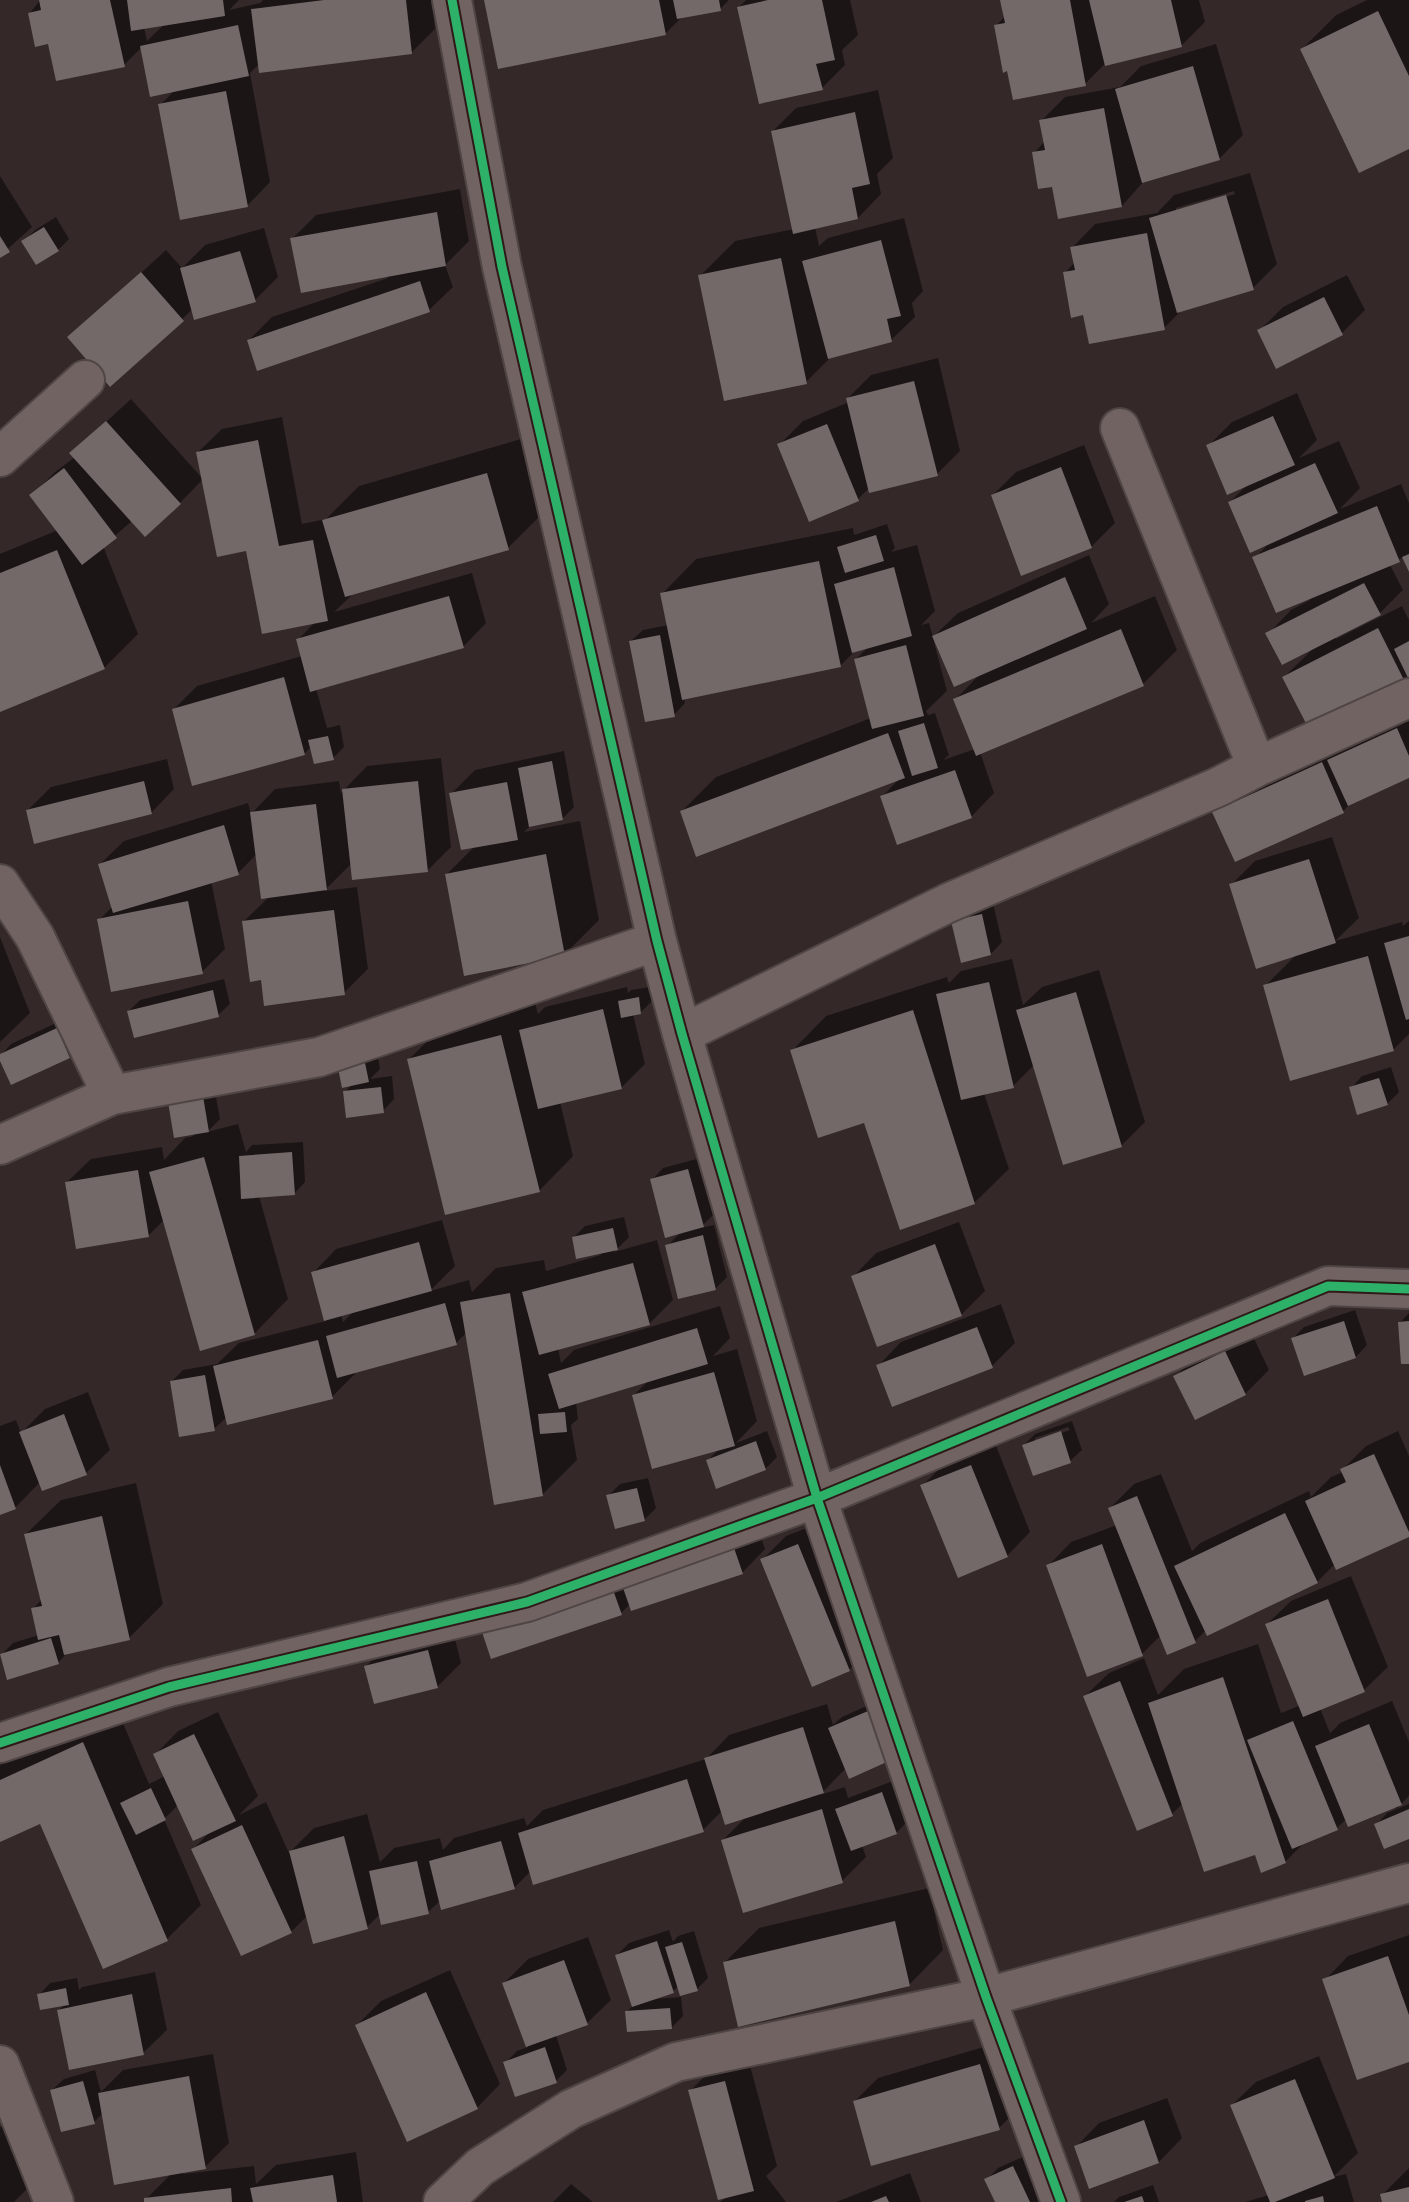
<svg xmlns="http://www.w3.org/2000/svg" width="1409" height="2202" font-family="Quicksand,sans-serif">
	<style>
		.shadow { fill: #0007; fill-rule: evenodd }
		.building { fill: #736968 }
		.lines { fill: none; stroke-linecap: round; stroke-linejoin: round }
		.minor-casing { stroke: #4f4544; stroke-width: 42 }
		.minor { stroke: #716361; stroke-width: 38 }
		.cycleway-casing { stroke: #2f1a19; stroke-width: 13 }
		.cycleway { stroke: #2db169; stroke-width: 9 }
	</style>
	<rect width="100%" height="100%" fill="#342928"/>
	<path class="shadow" d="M40 0H239L229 10 260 3 263 0H432L435 29 412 52 260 63 250 73 270 182 247 206 160 105 175 90 142 47 124 65 49 42 30 13ZM165 24 154 34 147 41 144 27Z
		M486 0H729L720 9 683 16 666 33Z
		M746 0H850L858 35 842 50 845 65 822 88 739 7Z
		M1002 0H1199L1205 22 1181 46 1105 64 1085 84 996 26 1005 16Z
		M1367 0H1409V147L1302 49 1336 15Z
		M1216 44 1243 135 1219 159 1145 180 1122 206 1053 185 1034 153 1045 141 1041 121 1065 97 1120 87 1141 66Z
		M878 90 893 158 877 174 881 194 858 218 815 227 819 246 828 238 904 218 923 291 912 303 915 317 891 340 832 356 806 382 700 276 735 241 794 229 773 131 796 108Z
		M1250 173 1277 264 1253 288 1183 309 1164 328 1084 313 1065 273 1075 262 1072 248 1095 224 1157 213 1174 195ZM1234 191 1235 194 1176 212V208Z
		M0 176 32 227 0 256Z
		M460 189 469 241 445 265 453 287 429 310 249 340 272 317 388 278 387 276 292 239 316 215Z
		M56 217 69 239 58 250 23 242 35 230Z
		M264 228 278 277 255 300 193 309 110 384 70 338 166 250 182 268 205 245Z
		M1347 275 1365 310 1342 333 1259 331 1283 307Z
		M938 358 960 451 937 474 869 488 858 499 779 445 803 421 849 402 848 398 871 375Z
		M1297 393 1317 440 1299 458 1339 441 1360 488 1340 509 1401 484 1409 503V568L1403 557 1390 565 1403 590 1380 613 1335 636 1336 639 1402 606 1409 620V679L1405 683 1284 677 1314 648 1268 634 1291 610 1310 600 1255 558 1270 542 1230 502 1248 484 1208 446 1232 422Z
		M131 399 203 479 180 503 132 521 103 546 138 634 104 668 0 711V554L58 530 31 496 55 472 75 457 72 453Z
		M282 417 302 524 326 519 359 486 521 439 542 514 508 548 350 594 351 596 334 612 472 573 486 623 463 647 316 688 327 728 340 725 344 747 333 758 312 746 304 754 173 710 197 686 302 656 298 640 315 622 247 549 198 452 222 429Z
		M1084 445 1115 523 1091 547 993 495 1016 472Z
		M887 524 895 548 891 552 917 545 935 611 921 625 929 623 933 637 958 613 1089 555 1109 604 1091 623 1155 596 1177 650 1143 684 980 752 994 793 971 817 882 797 900 778 682 811 716 777 871 718 855 660 869 646 856 650 840 666 684 698 685 703 674 715 631 641 643 630 668 625 662 594 696 559 853 528 854 535ZM934 642H936L980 674 955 700 975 749 943 760 949 755 935 713 928 715 926 711 947 691Z
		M1409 711V776L1352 802 1343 811 1236 860 1214 812 1237 788Z
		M564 751 574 807 562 819 531 825 524 832 580 821 599 920 565 954 447 874 475 846 451 794 475 770Z
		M441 758 451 847 427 871 352 863 324 891 357 887 368 969 344 993 262 978 244 921 270 896 257 854 238 873 211 881 225 949 202 972 99 920 113 906 100 864 124 841 248 803 251 814 275 789 339 781 341 793 367 766Z
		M167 759 174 789 151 813 28 810 51 787Z
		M1332 837 1359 918 1335 941 1402 922 1403 926 1409 921V1034L1393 1050 1265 986 1298 953 1231 885 1255 861Z
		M993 903 1002 942 991 954 953 922Z
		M0 937 30 1013 0 1042Z
		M1012 959 1023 1005 1042 987 1099 970 1145 1122 1121 1146 1034 1065 1013 1086 984 1093 1009 1169 974 1203 865 1121 792 1051 826 1016 947 977 949 983 961 971Z
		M224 979 230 1004 218 1015 129 1011 140 1000Z
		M627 987 628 993 631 990 650 987 652 1001 640 1013 633 1014 645 1064 621 1088 560 1102 573 1156 539 1191 408 1060 443 1026 535 1002 538 1014 545 1007Z
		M69 1017 81 1045 69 1057 0 1056 11 1044Z
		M375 1042 380 1069 370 1079 392 1076 394 1099 383 1111 345 1092 352 1084Z
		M1391 1067 1399 1092 1387 1104 1351 1088 1362 1076Z
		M214 1086 220 1119 207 1132 238 1124 246 1152 252 1145 303 1142 305 1182 294 1194 259 1196 288 1299 254 1334 164 1220 148 1236 67 1182 91 1159 162 1147 164 1160 185 1138 194 1136 170 1103Z
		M700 1158 714 1214 700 1228 714 1225 727 1277 715 1289 667 1246 681 1232 652 1180 663 1168Z
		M624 1217 629 1237 614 1252 657 1240 673 1300 649 1324 558 1348 561 1363 574 1350 720 1306 730 1338 713 1356 737 1349 757 1421 736 1443 767 1431 777 1457 765 1469 708 1460 719 1449 634 1395 650 1379 576 1402 578 1419 571 1425 577 1460 542 1495 467 1332 456 1343 355 1371V1374L332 1397 227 1417 214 1429 171 1382 183 1370 217 1364 239 1343 326 1321 313 1273 336 1249 442 1220 455 1266 430 1291 469 1280 472 1292 496 1268 544 1260 546 1271 601 1255 600 1252 574 1237 585 1226ZM354 1311 343 1322 341 1314Z
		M959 1222 985 1291 961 1315 853 1277 876 1253Z
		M1001 1304 1015 1343 992 1366H878L901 1342Z
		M1355 1310 1367 1345 1356 1357 1305 1374 1293 1338 1304 1327Z
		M1409 1313V1362L1399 1323Z
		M1249 1328 1269 1370 1245 1394 1176 1376 1199 1353Z
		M88 1392 110 1450 86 1473 40 1482 15 1508 0 1513V1426L16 1420 21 1433 45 1409Z
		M1072 1421 1082 1450 1070 1461 1024 1445 1035 1434ZM1068 1427 1070 1430 1035 1442V1438Z
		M1398 1431 1409 1456V1535L1335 1564 1317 1582 1206 1630 1195 1641 1161 1635 1142 1654 1048 1566 1071 1542 1117 1525 1110 1508 1134 1484 1161 1474 1192 1551 1200 1543 1309 1491 1311 1497 1331 1477 1343 1472 1342 1470 1366 1446Z
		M995 1443 1030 1532 1007 1556 922 1486 946 1462Z
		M648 1478 656 1508 644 1520 608 1496 620 1484Z
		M136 1483 163 1604 129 1638 68 1652 58 1663 1 1655 13 1643 39 1635 33 1609 42 1599 26 1534 61 1500Z
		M755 1520 765 1549 742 1573 630 1604 621 1613 483 1630Z
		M822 1522 872 1646 849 1670 762 1560 786 1536Z
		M1351 1576 1388 1667 1364 1690 1320 1708 1330 1733 1340 1723 1392 1701 1409 1742V1796L1396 1809 1394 1806 1346 1819 1337 1828 1306 1841 1285 1862 1256 1853 1183 1803 1172 1814 1085 1696 1109 1673 1144 1658 1158 1695 1184 1669 1258 1644 1281 1713 1301 1705 1267 1624 1291 1601Z
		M452 1627 461 1663 437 1687 366 1666 390 1643Z
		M880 1700 900 1748 846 1768 820 1795 845 1787 848 1798 893 1781 908 1821 896 1833 862 1845 866 1857 842 1881 723 1840 747 1816 722 1811 703 1830 531 1871 514 1888 441 1900 428 1912 380 1914 367 1927 308 1915 291 1932 193 1849 211 1831 178 1805 164 1819 201 1905 167 1939 41 1822 0 1840V1766L6 1759 117 1709 149 1784 165 1776 155 1755 178 1731 218 1712 258 1796 239 1815 266 1802 289 1853 314 1828 367 1814 380 1862 394 1848 440 1838 443 1850 454 1838 524 1818 527 1826 543 1810 706 1759 729 1735 827 1704 833 1725 842 1717Z
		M1409 1804V1837L1376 1825 1387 1813Z
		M929 1888 943 1950 909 1985 725 1962 759 1928Z
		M669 1930 673 1942 678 1936 694 1931 708 1978 697 1989 679 1986 673 1991 653 1999 681 1997 683 2016 671 2028 627 2012 633 2005 617 1955 629 1943Z
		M1409 1935V2060L1325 1980 1348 1956Z
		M588 1937 611 2000 587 2023 556 2035 567 2070 556 2081 505 2063 517 2051 528 2047 504 1983 528 1959Z
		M450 1970 500 2084 477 2108 357 2025 381 2001Z
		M155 1972 167 2030 143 2053 58 2011 66 2003 39 1995 50 1983 77 1978 79 1990 82 1987Z
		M1004 2041 1022 2105 999 2128 855 2101 878 2078Z
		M213 2054 229 2143 205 2167 183 2171V2174L254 2166 256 2184 276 2165 356 2152 363 2202H146V2199L172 2173 103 2113 94 2122 52 2090 64 2079 95 2070 101 2092 123 2070Z
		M1319 2056 1358 2153 1333 2177 1346 2174 1354 2202H1245L1269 2195 1232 2105 1256 2082Z
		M748 2058 777 2166 766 2176 786 2202H720L728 2196 690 2091 714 2067Z
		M1167 2098 1182 2138 1159 2162 1076 2147 1099 2123Z
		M3 2126 27 2189 14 2202H0V2127Z
		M1025 2156 1046 2202H997L986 2180 998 2168Z
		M1409 2168V2202H1384L1382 2195Z
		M910 2173 921 2202H836Z
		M571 2184 593 2202H553Z
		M1153 2185 1159 2202H1114L1119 2197Z"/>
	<path class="building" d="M39 0H110L125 67 56 81 48 44 35 47 28 13 41 10Z
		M127 0H223L225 16 131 31Z
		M324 0H406L412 54 259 73 251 9Z
		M484 0H659L666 35 498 69Z
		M673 0H719L721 11 677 19Z
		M768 0H822L835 60 816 64 823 90 759 104 737 7Z
		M1000 0H1070L1086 86 1013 100 1007 71 1003 73 994 25 1005 23Z
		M1089 0H1171L1182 47 1105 66Z
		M1378 11 1409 76V149L1359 173 1300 49Z
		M238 25 249 76 150 97 140 46Z
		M1193 66 1220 160 1142 183 1115 89Z
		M226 91 248 207 180 220 158 104Z
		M1104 108 1122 207 1058 219 1052 187 1038 189 1032 152 1045 150 1039 120Z
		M855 112 870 184 852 188 858 219 793 234 771 131Z
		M1226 195 1254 290 1177 313 1149 218Z
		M437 212 446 266 301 293 290 238Z
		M44 227 59 251 36 265 21 241Z
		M1147 233 1165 330 1089 344 1083 315 1071 318 1063 272 1075 270 1070 247Z
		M0 236 10 252 0 258Z
		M881 240 901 316 887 319 892 342 828 359 802 261Z
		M240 251 256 302 194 320 180 268Z
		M781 258 807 384 724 401 698 275Z
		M141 272 184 321 110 387 67 337Z
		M420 281 430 312 257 371 247 340Z
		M1324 297 1343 335 1276 369 1257 330Z
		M914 381 938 476 869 493 846 398Z
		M1273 416 1295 465 1227 495 1206 445Z
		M106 421 181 504 145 537 69 453Z
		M827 424 859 501 809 522 777 444Z
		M258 440 279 546 313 540 328 621 262 634 246 551 217 557 196 452Z
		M1315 463 1338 513 1250 553 1228 502Z
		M1061 467 1092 548 1021 576 991 495Z
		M64 468 117 538 82 565 29 495Z
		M487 473 509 550 345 597 322 520Z
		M1377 506 1400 562 1276 613 1252 557Z
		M876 535 884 561 845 573 837 547Z
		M57 550 105 669 0 712V573Z
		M1409 554V572L1402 557Z
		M819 561 841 667 682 700 660 593Z
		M894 567 912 636 852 653 834 584Z
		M1065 577 1087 629 954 687 932 636Z
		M1364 583 1381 615 1282 665 1265 633Z
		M449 596 464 648 310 692 296 639Z
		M1378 628 1406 684 1311 733 1282 677Z
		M1121 629 1144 686 976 756 953 699Z
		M660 635 675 717 645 722 629 641Z
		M1409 641V680L1394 649Z
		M906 645 924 716 872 729 854 659Z
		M284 677 305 755 192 786 172 709Z
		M924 723 938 768 912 776 898 731Z
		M1397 728 1409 756V778L1348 806 1327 760Z
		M888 733 905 778 696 857 680 811Z
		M328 736 334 760 314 764 308 740Z
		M552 761 563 820 529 827 518 768Z
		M1322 762 1344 813 1235 862 1212 812Z
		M955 770 972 818 897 845 880 796Z
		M144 781 152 814 34 844 26 810Z
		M418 781 428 872 352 880 342 789Z
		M507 782 518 840 461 850 449 793Z
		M316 804 327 890 261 899 250 812Z
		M224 825 239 875 113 913 98 864Z
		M546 854 565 956 464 976 445 874Z
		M1309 859 1336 943 1256 969 1229 884Z
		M188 901 203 974 111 992 97 919Z
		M334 910 345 995 264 1006 261 980 250 982 242 921Z
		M982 914 991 955 961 963 951 921Z
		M1409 936V1019L1406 1020 1384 943Z
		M1368 956 1394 1051 1290 1081 1263 985Z
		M989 982 1014 1088 961 1100 936 994Z
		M213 990 219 1017 134 1038 127 1011Z
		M1076 992 1122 1147 1063 1165 1016 1010Z
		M639 997 641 1014 621 1018 618 1001Z
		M603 1009 622 1089 538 1109 519 1030Z
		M913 1010 975 1204 900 1230 864 1123 818 1138 790 1050Z
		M57 1028 70 1058 11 1085 0 1061V1054Z
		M501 1035 540 1192 445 1215 407 1059Z
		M363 1053 369 1082 342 1088 336 1058Z
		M1379 1078 1388 1105 1357 1115 1349 1087Z
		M381 1087 384 1113 346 1118 343 1091Z
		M203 1096 209 1132 174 1138 168 1102Z
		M292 1152 295 1195 241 1199 239 1156Z
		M204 1157 255 1335 200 1351 149 1172Z
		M688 1169 704 1227 665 1238 650 1179Z
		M138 1170 149 1237 76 1249 65 1182Z
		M613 1228 618 1250 576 1259 572 1237Z
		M703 1235 716 1290 678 1299 665 1245Z
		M419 1242 432 1291 324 1321 311 1272Z
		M935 1244 962 1316 877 1347 851 1276Z
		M633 1263 650 1325 539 1355 522 1292Z
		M510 1293 543 1496 494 1505 460 1302Z
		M445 1303 457 1345 337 1378 326 1336Z
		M1344 1321 1356 1358 1304 1376 1291 1338Z
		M1409 1321V1364H1401L1398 1322Z
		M977 1327 993 1368 892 1407 876 1365Z
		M697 1328 708 1364 559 1409 548 1374Z
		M318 1340 333 1399 227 1425 213 1366Z
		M1225 1351 1246 1395 1195 1420 1173 1376Z
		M714 1372 735 1446 652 1469 632 1395Z
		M205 1375 215 1431 179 1437 170 1381Z
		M565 1412 567 1432 540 1434 538 1414Z
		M64 1414 87 1475 42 1491 19 1432Z
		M1061 1431 1071 1463 1033 1476 1022 1445Z
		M756 1441 766 1470 716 1489 706 1460Z
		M1374 1454 1409 1532V1537L1336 1570 1305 1501 1346 1482 1340 1469Z
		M0 1465 16 1509 0 1515Z
		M971 1465 1008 1557 958 1578 920 1485Z
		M637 1488 645 1521 615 1529 606 1495Z
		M1137 1496 1196 1643 1167 1655 1108 1508Z
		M1285 1513 1318 1583 1207 1636 1174 1566Z
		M102 1516 130 1640 64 1655 59 1635 38 1640 31 1608 42 1606 24 1534Z
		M732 1542 743 1574 631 1611 620 1579Z
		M798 1544 850 1671 812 1687 760 1559Z
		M1102 1544 1143 1656 1087 1677 1046 1565Z
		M611 1584 622 1615 491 1659 481 1629Z
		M1328 1599 1365 1692 1303 1717 1265 1624Z
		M51 1638 59 1664 7 1680 0 1654Z
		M428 1650 438 1688 374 1704 364 1666Z
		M1223 1677 1286 1863 1261 1873 1255 1855 1204 1872 1148 1703Z
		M1120 1681 1173 1816 1137 1831 1083 1696Z
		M868 1711 889 1761 849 1779 828 1728Z
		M1293 1721 1338 1830 1292 1849 1247 1740Z
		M1369 1724 1402 1805 1348 1827 1315 1746Z
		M803 1727 824 1793 725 1825 704 1758Z
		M194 1734 236 1821 193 1841 153 1754Z
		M83 1742 168 1941 103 1969 40 1824 0 1842V1780Z
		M687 1779 704 1832 533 1885 518 1833Z
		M151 1788 166 1820 136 1835 120 1803Z
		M882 1792 897 1834 851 1851 835 1809Z
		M822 1809 843 1883 743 1913 721 1840Z
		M1409 1809V1839L1384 1849 1374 1824Z
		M242 1825 292 1933 241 1956 191 1849Z
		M344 1836 368 1929 313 1944 289 1851Z
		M501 1841 515 1889 441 1910 429 1861Z
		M417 1861 429 1914 381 1925 369 1871Z
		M895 1921 910 1986 738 2027 723 1962Z
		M657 1941 674 1993 632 2007 615 1955Z
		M682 1942 698 1991 680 1996 665 1947Z
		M1388 1956 1409 2015V2062L1357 2080 1322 1979Z
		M564 1960 588 2025 526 2047 502 1983Z
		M66 1988 69 2005 40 2010 37 1994Z
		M426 1992 478 2109 407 2142 355 2025Z
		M132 1994 144 2055 69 2070 57 2010Z
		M670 2008 672 2029 627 2032 625 2011Z
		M545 2047 557 2083 515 2097 503 2062Z
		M980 2064 1000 2130 871 2166 853 2101Z
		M189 2076 206 2169 114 2185 98 2093Z
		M1295 2079 1335 2178 1275 2202H1270L1230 2105Z
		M83 2081 95 2124 61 2132 50 2090Z
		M725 2081 754 2191 718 2200 688 2090Z
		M1144 2120 1159 2163 1089 2189 1074 2146Z
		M1013 2166 1030 2202H995L984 2179Z
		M333 2175 337 2202H253L250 2188Z
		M1409 2187V2202H1382L1380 2194Z
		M231 2188 232 2202H144V2198Z
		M886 2196 889 2202H871Z
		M1142 2196 1144 2202H1124Z
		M1323 2196 1324 2202H1305V2201Z"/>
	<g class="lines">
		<g class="minor-casing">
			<path id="minor" d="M452 0 502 267 657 941 682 1034 817 1498 986 1997 1061 2202
				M1120 428 1257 767
				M0 457 85 380
				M0 884 35 937 112 1095
				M682 1034 948 903 1218 787 1257 767 1409 698
				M0 1145 112 1095 319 1057 657 941
				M0 1743 169 1687 527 1602 817 1498 1328 1286 1409 1289
				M0 2065 54 2202
				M443 2202 480 2167 571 2109 676 2062 986 1997 1409 1883"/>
		</g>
		<use href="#minor" class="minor"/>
		<g class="cycleway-casing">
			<path id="cycleway" d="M452 0 502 267 657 941 682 1034 817 1498 986 1997 1061 2202
				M0 1743 169 1687 527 1602 817 1498 1328 1286 1409 1289"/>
		</g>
		<use href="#cycleway" class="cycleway"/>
	</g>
</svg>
